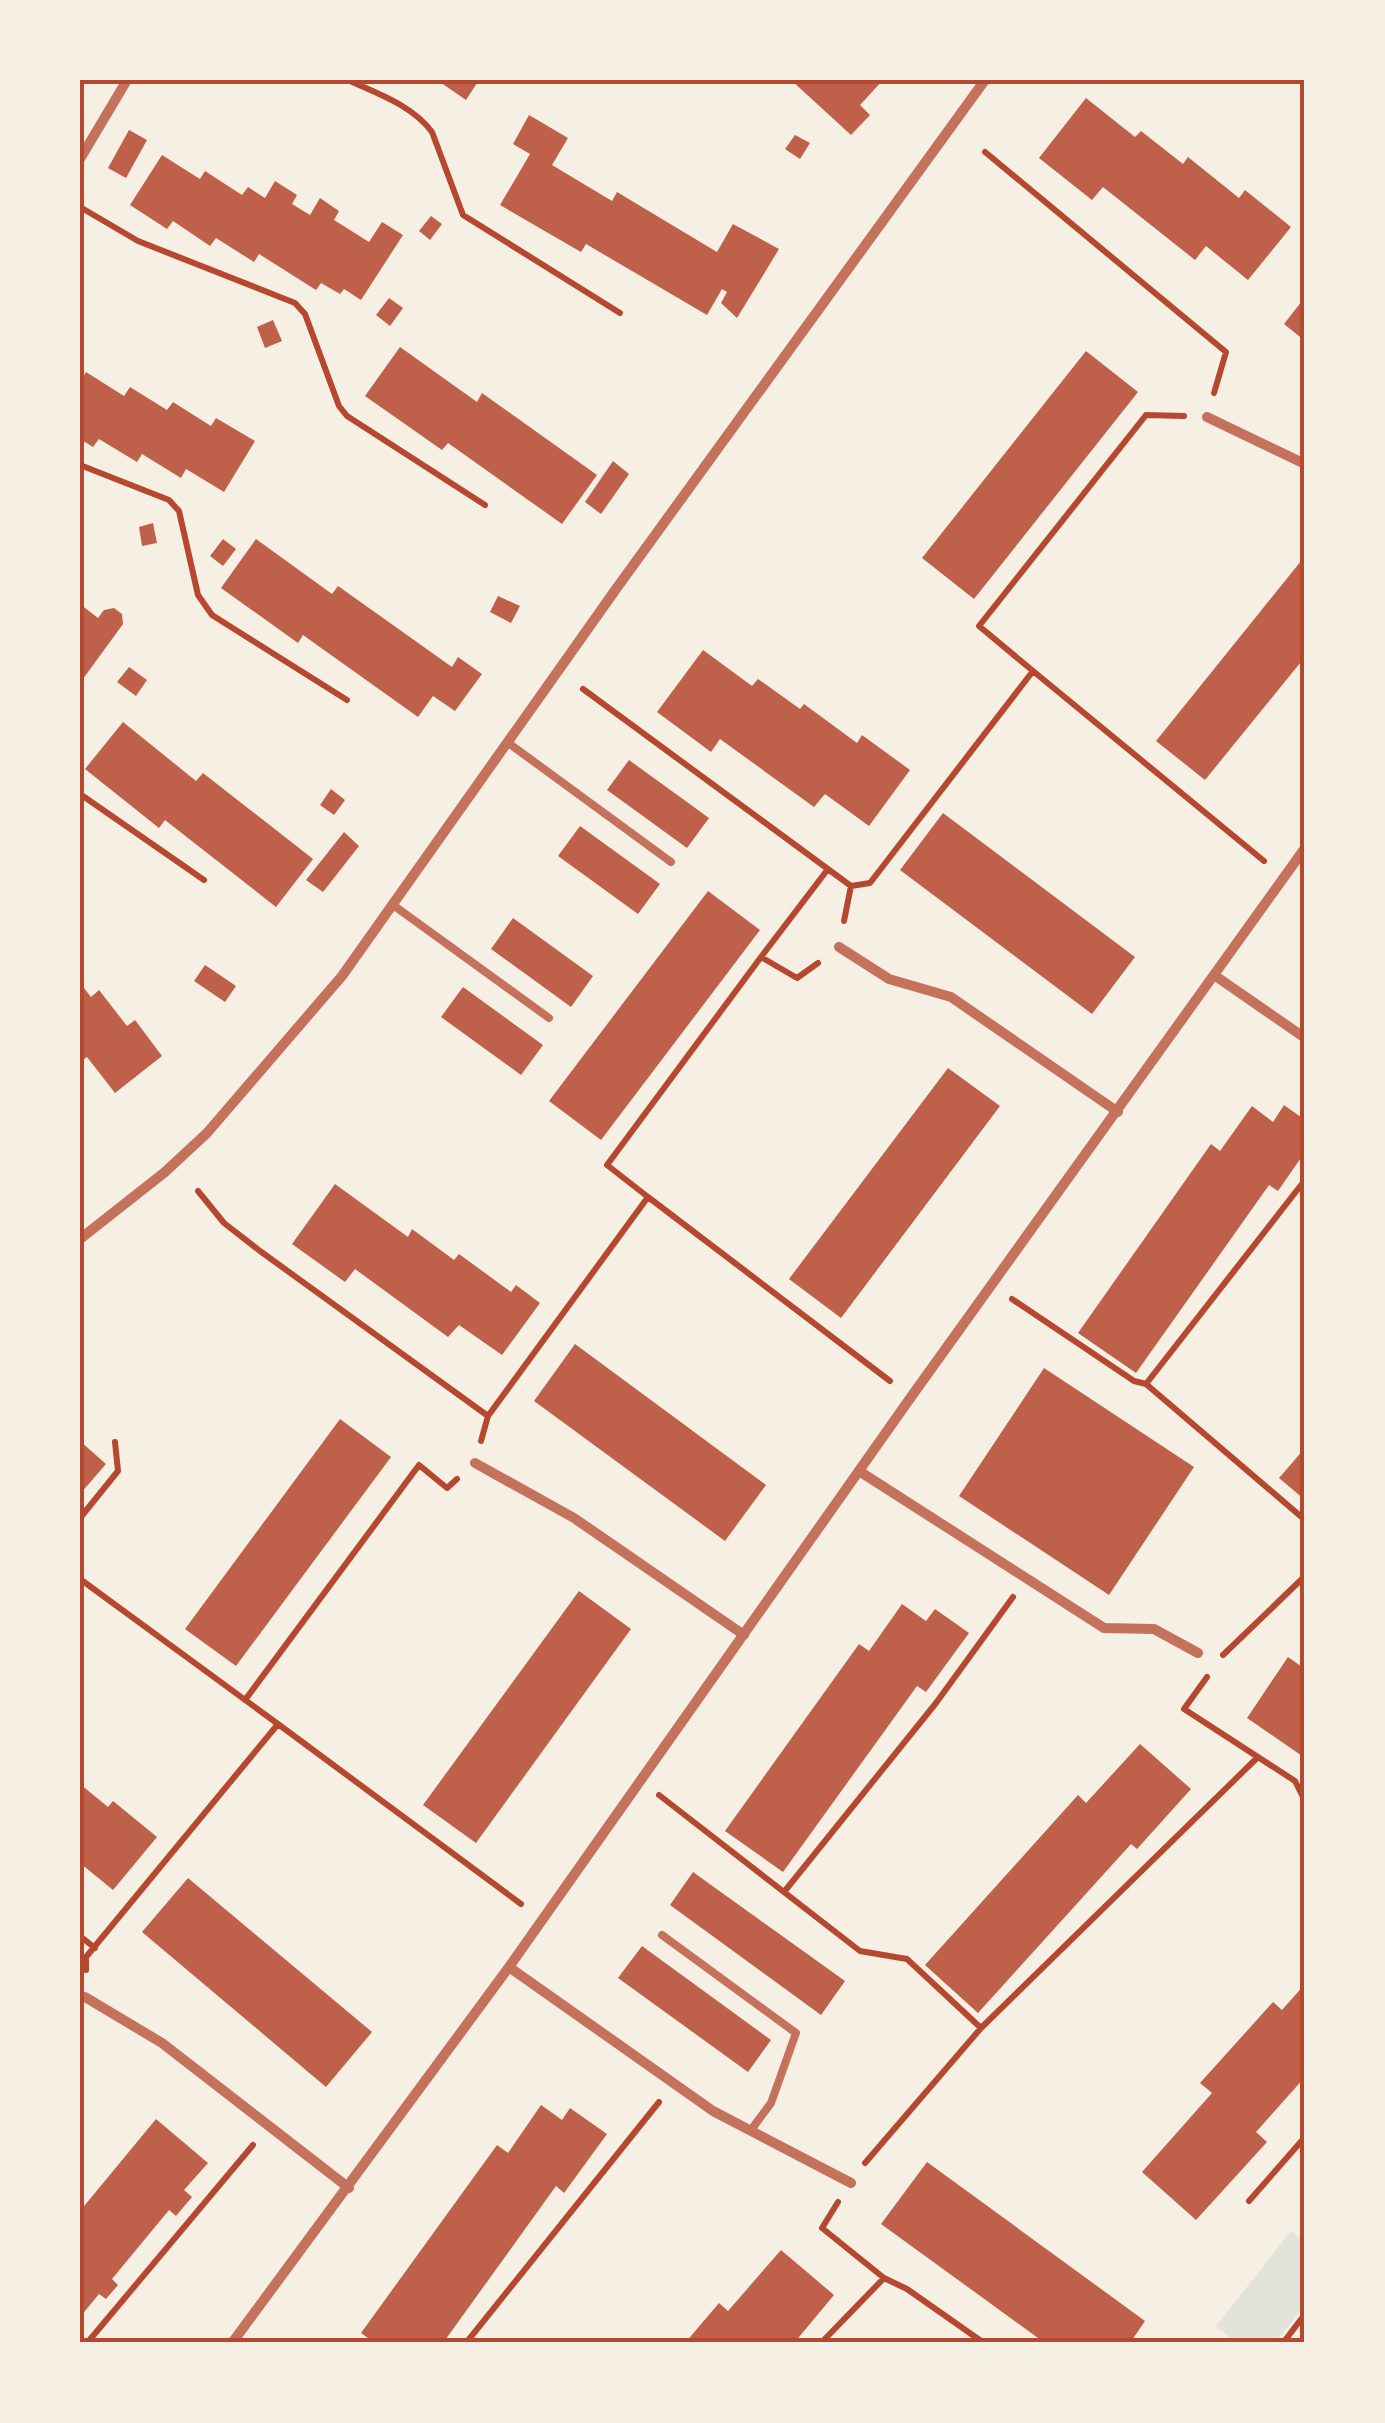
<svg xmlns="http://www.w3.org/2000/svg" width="1385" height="2423" font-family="'Times New Roman',serif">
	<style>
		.green { fill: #e2e4dc }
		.building { fill: #bf614a }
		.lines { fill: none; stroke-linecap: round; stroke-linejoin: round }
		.path { stroke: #b5482f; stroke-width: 6 }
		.service { stroke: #c5725c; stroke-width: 8 }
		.minor { stroke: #c5725c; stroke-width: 10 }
		.neatline { fill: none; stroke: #b5482f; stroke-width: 4 }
	</style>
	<rect width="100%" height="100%" fill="#f6efe4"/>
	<path class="green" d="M1291 2231 1305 2242V2305L1275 2343H1237L1216 2326Z"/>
	<path class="building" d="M437 80H479L466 100Z
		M791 80H883L860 105 870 115 851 135Z
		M1086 98 1135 137 1141 131 1183 164 1188 157 1239 198 1245 190 1291 227 1248 280 1206 246 1195 260 1103 187 1092 200 1039 158Z
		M529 115 568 138 552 165 612 201 617 192 717 252 733 224 779 249 737 318 721 303 727 292 722 289 707 315 586 244 581 252 500 205 530 154 513 144Z
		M129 130 147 140 126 178 108 168Z
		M795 135 810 143 800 159 785 149Z
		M162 155 200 179 205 171 242 195 248 187 265 198 275 181 297 195 292 204 310 215 320 198 339 211 334 220 369 242 382 222 403 235 361 300 344 289 340 294 321 283 316 290 259 254 254 262 216 238 210 246 173 221 167 229 130 205Z
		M431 216 442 224 430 240 419 231Z
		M1305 297V341L1284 324Z
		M389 298 403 308 390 326 376 315Z
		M273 320 282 341 265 348 257 327Z
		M400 347 477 402 482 393 597 475 562 524 448 443 442 450 365 396Z
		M1086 351 1138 392 974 599 922 558Z
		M86 372 124 396 130 387 167 410 173 402 211 426 216 418 255 441 224 492 186 469 181 478 142 454 137 462 99 439 93 447 80 439V382Z
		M613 461 629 474 601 514 585 502Z
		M153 523 157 543 142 546 139 527Z
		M223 539 236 549 223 566 210 556Z
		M256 539 332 594 338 586 452 667 458 657 482 674 455 711 433 696 418 717 303 635 298 643 221 588Z
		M1305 556V657L1205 780 1156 741Z
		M498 596 520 606 511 623 490 612Z
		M80 604 98 618 104 610 114 608 122 614 123 624 80 683Z
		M703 650 752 686 758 679 800 709 804 704 857 743 862 735 910 770 869 826 825 794 814 807 720 739 711 752 657 712Z
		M129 667 147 680 136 696 117 682Z
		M123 722 196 781 203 773 313 859 276 907 165 820 159 828 85 769Z
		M629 760 709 818 687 848 607 790Z
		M331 789 345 800 334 815 320 805Z
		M943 813 1135 957 1092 1014 900 870Z
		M580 826 660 884 638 914 558 856Z
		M344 832 359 846 323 892 306 880Z
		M708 891 760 930 601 1140 549 1101Z
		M513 918 593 976 571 1007 491 949Z
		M205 965 236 986 225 1002 194 981Z
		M80 983 91 997 99 990 127 1026 135 1020 162 1056 115 1093 87 1057 80 1062Z
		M463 987 543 1045 521 1075 441 1017Z
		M948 1068 1000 1106 841 1318 789 1279Z
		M1284 1105 1305 1120V1152L1278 1191 1269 1185 1136 1373 1078 1333 1211 1144 1220 1151 1252 1106 1273 1122Z
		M335 1184 408 1237 412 1229 454 1260 459 1254 511 1292 516 1285 540 1303 502 1355 459 1325 448 1337 355 1269 345 1282 292 1244Z
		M575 1344 766 1485 725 1541 534 1401Z
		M1044 1368 1194 1467 1109 1595 959 1496Z
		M340 1419 391 1457 236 1666 185 1629Z
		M80 1441 106 1464 80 1494Z
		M1305 1448V1500L1279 1478Z
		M579 1591 631 1629 476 1843 423 1805Z
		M902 1604 926 1621 935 1609 969 1633 926 1692 917 1686 783 1872 725 1831 859 1644 869 1651Z
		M1288 1657 1305 1669V1758L1247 1718Z
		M1140 1744 1191 1789 1137 1849 1131 1844 978 2013 925 1965 1078 1795 1086 1803Z
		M80 1784 108 1807 113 1801 157 1837 113 1890 80 1863Z
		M693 1872 845 1981 821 2015 670 1905Z
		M188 1878 372 2032 326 2087 142 1932Z
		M642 1946 771 2040 748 2072 618 1978Z
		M1305 1984V2077L1256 2132 1267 2142 1196 2220 1142 2172 1212 2093 1200 2083 1273 2002 1282 2010Z
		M541 2105 562 2120 570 2108 607 2134 564 2193 556 2186 443 2343H375L361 2333 497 2145 508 2153Z
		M156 2119 208 2163 184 2190 192 2197 176 2216 169 2210 112 2279 118 2285 106 2299 99 2294 80 2317V2211Z
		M927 2162 1145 2321 1130 2343H1045L881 2224Z
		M781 2250 834 2295 794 2343H685L719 2303 728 2311Z"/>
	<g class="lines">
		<path class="path" d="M348 80C378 94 412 105 432 132L463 215 620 313
			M985 152 1226 352 1214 393
			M80 207 138 241 295 303 305 314 339 406 347 416 485 505
			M80 465 169 500 179 511 198 595 212 615 347 700
			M1033 671 979 626 1146 415 1184 416
			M583 689 851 886 844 921
			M80 794 204 880
			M851 886 870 883 1033 671 1264 861
			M761 957 828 869
			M198 1191 224 1223 260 1251 488 1416
			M648 1197 890 1381
			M1012 1299 1134 1381 1146 1384 1305 1520
			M1146 1384 1305 1180
			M481 1441 488 1416 648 1197 607 1165 761 957 797 978 818 963
			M80 1518 118 1471 115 1442
			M80 1579 278 1724
			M1223 1655 1305 1576
			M1207 1677 1184 1709 1295 1781 1305 1801
			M245 1700 419 1465 447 1488 457 1479
			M659 1795 860 1951 907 1959 981 2028
			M784 1892 936 1703 1013 1597
			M80 1936 95 1948
			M86 1970V1957L278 1724 521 1904
			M865 2163 981 2028 1258 1757
			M1249 2201 1305 2137
			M838 2202 822 2228 884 2278 907 2289 984 2343
			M87 2343 253 2145
			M466 2343 659 2102
			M821 2343 884 2278
			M1283 2343 1305 2314"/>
		<path class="service" d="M507 742 671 862
			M393 905 549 1018
			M662 1935 796 2033 771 2103 751 2130"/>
		<path class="minor" d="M80 159 127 80
			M1207 417 1305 464
			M839 947 889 979 951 997 1118 1112
			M1214 975 1305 1038
			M80 1239 165 1172 207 1133 342 976 616 589 985 80
			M475 1463 574 1518 744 1635
			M859 1471 1104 1628 1154 1629 1198 1653
			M509 1967 713 2111 851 2183
			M85 1997 162 2043 349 2188
			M232 2343 509 1967 911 1397 1305 848"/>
	</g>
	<rect width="1385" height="2423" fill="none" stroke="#f6efe4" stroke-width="165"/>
	<rect x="82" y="82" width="1220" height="2258" class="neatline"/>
</svg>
